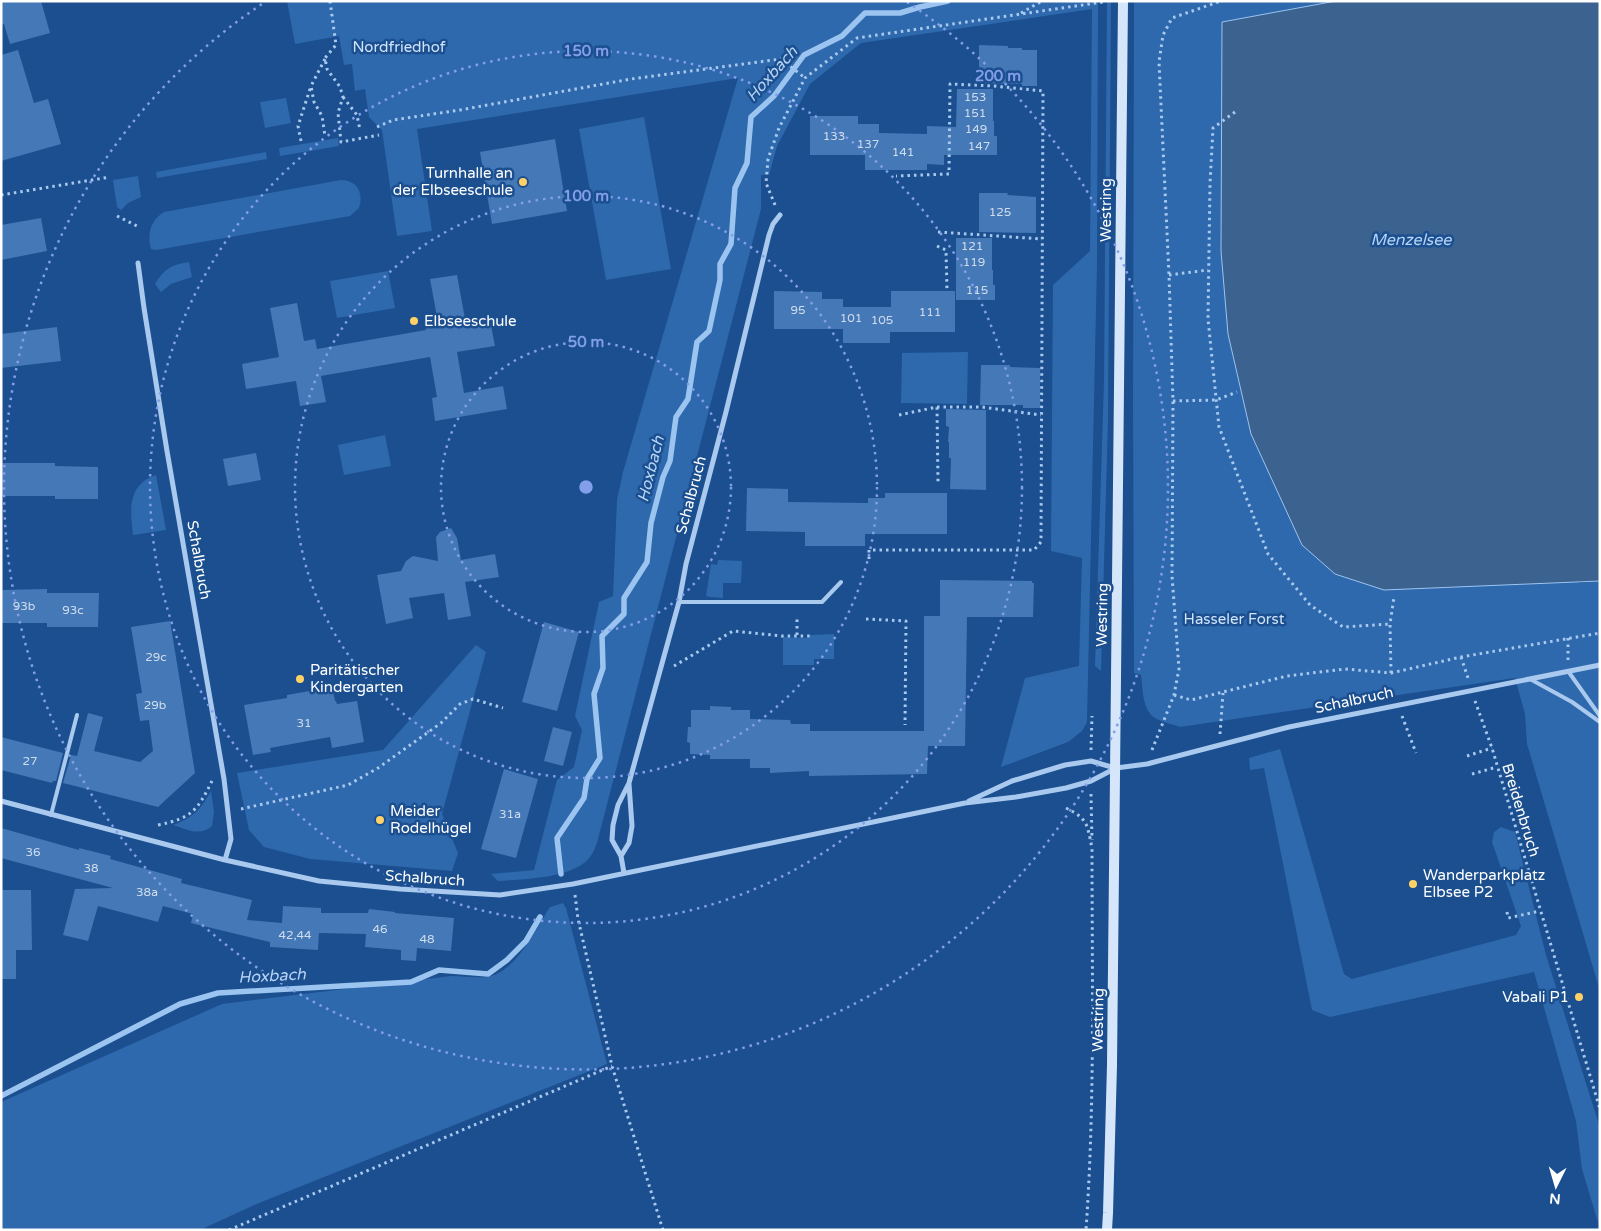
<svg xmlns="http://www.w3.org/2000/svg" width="1601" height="1231" font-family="'Varela Round',sans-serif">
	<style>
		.green { fill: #2e69ad }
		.water { fill: #3c6290; stroke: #9cc4f0 }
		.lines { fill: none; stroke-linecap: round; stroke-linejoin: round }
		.stream { stroke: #9cc4f0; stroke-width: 5.5 }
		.building { fill: #4478b7 }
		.path { stroke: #a9c9ee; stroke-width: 3; stroke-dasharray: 2.5 4; stroke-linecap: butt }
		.lane { stroke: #a9c9ee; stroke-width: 4 }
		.street { stroke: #a9c9ee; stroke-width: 5 }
		.secondary { stroke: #d6e6fa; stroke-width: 10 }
		.ring { fill: none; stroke: #839eea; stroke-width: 2.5; stroke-dasharray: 2.5 5 }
		.poi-dot { fill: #ffd166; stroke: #1b4f8f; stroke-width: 2 }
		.labels { text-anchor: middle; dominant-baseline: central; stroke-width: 5; stroke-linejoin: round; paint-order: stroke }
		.number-label { font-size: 12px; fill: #d0dded }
		.park-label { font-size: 15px; fill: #cfe3fa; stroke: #1b4f8f }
		.poi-label { font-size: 15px; fill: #fff; stroke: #1b4f8f; text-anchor: start }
		.street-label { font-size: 15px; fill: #fff; stroke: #1b4f8f }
		.water-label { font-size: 16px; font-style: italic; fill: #b5d3f5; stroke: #1b4f8f }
		.centre { fill: #839eea; stroke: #1b4f8f; stroke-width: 2.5 }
		.ring-label { font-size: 15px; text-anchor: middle; font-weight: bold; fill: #839eea; stroke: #1b4f8f; stroke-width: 5; stroke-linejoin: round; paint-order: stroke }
	</style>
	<rect width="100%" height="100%" fill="#1b4f8f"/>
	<path class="green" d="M287 1H1098L1097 263 1087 722 1082 731 1068 742 1001 767 1025 678 1079 666 1082 558 1051 551 1053 285 1090 251 1092 9 861 43 810 84 777 146 769 175H761V209L597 843C595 848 593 853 590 857 573 879 523 879 498 881L491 874 534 870 557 780 574 767 582 730 575 716 599 602 613 596 617 500 623 472 738 78 417 129 432 231 397 236 382 130 369 117 365 89 355 91 352 64 344 65 339 36 295 44Z
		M1107 1H1111L1108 420 1101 671 1095 666 1104 381Z
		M1134 1H1336L1222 22 1228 334 1251 434 1579 583 1600 581V991L1527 744 1525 714 1515 678 1180 727C1173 724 1164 723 1157 719 1142 712 1143 690 1141 675L1134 673 1133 406Z
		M286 98 291 123 265 128 260 102Z
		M644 117 671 269 606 280 579 129Z
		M338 138 339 146 280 156 279 148Z
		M266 152 267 159 157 178 156 172Z
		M138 176 141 197 128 203 121 210 117 207 113 180Z
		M341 180C357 180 364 193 359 208L350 216 156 250 151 249C147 234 150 221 164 212Z
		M189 262 192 277 171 284 161 292 155 284C165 268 171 265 189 262Z
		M388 271 395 308 337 318 330 281Z
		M968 352 967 404 901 403 902 353Z
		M385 435 391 466 344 475 338 445Z
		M156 475 166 530 133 535C130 510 127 485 156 475Z
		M718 560 742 561 741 583H723V598L710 597 706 596 711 564 717 565Z
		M834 634V659H814V665H783V637L809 638 810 635Z
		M476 645 486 652 442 814 458 853 452 871 310 859 264 847 249 830 237 773 383 750Z
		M1280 749 1344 974 1352 979 1516 935 1521 926 1492 842 1494 832 1501 827 1515 832 1546 955 1600 1128V1229L1582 1169 1576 1121 1534 972 1330 1017 1312 1010 1264 768 1250 770 1249 758Z
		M211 791 214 812 212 826C200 837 186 829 173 825 193 818 201 809 211 791Z
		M563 903 566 908 607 1064 259 1203 200 1230H1V1102L222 1004 451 976C463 976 475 978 486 977 516 973 535 930 550 907Z"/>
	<path class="water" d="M1336 1H1600V581L1384 590 1335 574 1302 545 1251 434 1228 334 1221 251 1222 22Z"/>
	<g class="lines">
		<path class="stream" d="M561 874 557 838 584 798 587 779 600 758 594 694 603 668 602 636 624 614V598L647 562 651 523 663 477 670 461 676 417 688 399 697 342 709 331 720 280V264L731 244 735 188 747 163 751 117 774 96 804 55 842 36 865 13H900L920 7 948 1
			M1 1096 180 1004 218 993 411 982 439 970 488 974 507 960 526 941 540 917"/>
	</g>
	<path class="building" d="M1 1H41L50 33 10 44 4 24 1 25Z
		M979 45 1008 46V48H1022V50H1037V86H1022V84L979 83Z
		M18 50 34 103 48 99 61 144 1 161V55Z
		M957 89H993V121H994V136H997V155H944V165L927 164V170H865V155H810V116H858V124H879V133L927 134V126L956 127Z
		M555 139 567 211 492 224 480 152Z
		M979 193H1008L1007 195 1036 197V233L979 232Z
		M41 218 47 251 1 260V225Z
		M956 238H992V270H993V285H995V300H956Z
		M457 275 466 324 490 320 495 346 457 352 464 393 503 386 507 409 435 421 432 398 437 397 430 357 321 376 326 402 300 406 296 381 246 389 242 364 279 357 270 308 297 303 304 341 315 339 317 349 426 330 424 320 437 317 430 279Z
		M774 291 822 292V299H843V307H891V291H955V332H890V343H843V329H774Z
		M57 327 61 361 1 368V334Z
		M981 365H1010V367L1040 368V408H1023V405H980Z
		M946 409 986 410V490L950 489 951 458H949V442H948L949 427 946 426Z
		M256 453 261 480 228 486 223 459Z
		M1 463H55V466L98 467V499H55V496H1Z
		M747 488 788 489V502L868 503V498H885V493H947V534H865V546H805V532L746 531Z
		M451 528 457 538 461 560 495 554 499 577 465 582 471 616 448 620 444 593 409 598 413 618 386 624 377 575 401 571 406 561 413 556 438 561 436 537 440 532Z
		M940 580 1032 581V583H1034L1033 617H967L965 746H928L927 774 809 776V771L770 773V768H750V759H710V755L690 754V743L687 742 688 727H691V710H710V706L731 707V710H750V719L790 720 791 724H810V731H924V616H940Z
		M47 589V593H99L98 627H47V623H1V590Z
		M170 621 195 773 158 807 63 783 71 755 77 756 88 713 103 717 94 751 140 762 153 751 149 720 140 721 136 694 142 693 131 627Z
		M544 622 579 632 557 711 522 702Z
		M332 687 335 701H336L337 704 357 701 364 742 332 748 330 737 270 748 271 752 253 755 244 705 287 698V695Z
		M553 727 572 732 563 766 544 761Z
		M1 737 63 753 56 781H53L52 783 1 770Z
		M504 769 538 779 516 858 481 849Z
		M1 828 79 850V848L111 856 110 859 182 879 181 883 252 900 247 920 282 923 283 906 321 908V913H368L369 909 395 912V913L454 918 451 951 417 948 416 961 401 960V950L365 947 366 934 319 933 318 950 270 947V942L191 923 193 914 163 906 158 922 98 906 88 941 63 935 75 889 113 888 1 858Z
		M1 890H31L32 950H16V979H1Z"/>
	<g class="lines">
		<path class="path" d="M330 1 336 45 325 58 327 69 340 87 343 97 338 113 341 142 379 135
			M1021 13 1042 1
			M325 59 311 86 314 102 322 116 325 136
			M343 97 357 115 360 130
			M1235 112 1213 128 1210 184 1208 319 1219 427 1268 554 1310 605 1343 627 1390 624
			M377 127 393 120 460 110 631 79 781 59 805 78
			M301 141 298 126 311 86
			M1 195 110 177
			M775 205 766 183 768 159 779 128 805 78 857 38 1103 2
			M117 216 137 226
			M938 232 1042 239
			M937 246 946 250 947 291
			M1169 275 1208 270
			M1173 401 1216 400 1237 392
			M937 407H982L1041 415
			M899 415 937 407 938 483
			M869 559V550H1034L1041 542 1043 91 994 86 950 84 949 174 896 176
			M866 619 906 621 905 725
			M797 635V618
			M1568 638V660
			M1461 657 1469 681
			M674 666 733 631 782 636H810
			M1391 673 1390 624 1394 597
			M1174 695 1191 700 1287 676 1345 669 1391 673 1461 657 1600 633
			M1475 701 1492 748 1600 1109
			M1402 716 1416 753
			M1220 734 1223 693
			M1091 750 1092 716
			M1152 750 1174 695 1179 669 1172 576 1173 401 1169 275 1159 62 1163 35 1172 18 1221 1
			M1467 756 1492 748
			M1472 774 1497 767
			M1091 794 1092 840
			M1066 808C1088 819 1087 824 1092 848 1092 975 1095 1102 1086 1230
			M241 809 348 785 378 768 441 723 460 704 473 699 503 708
			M158 825C192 818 197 811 212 781
			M575 895 578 919 612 1066 663 1230
			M1507 912 1508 918 1540 911
			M229 1230 612 1066"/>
		<path class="lane" d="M679 602H822L841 582
			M1568 671 1600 716
			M1530 679 1572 702 1600 722
			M51 815 77 715"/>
		<path class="street" d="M138 263 144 308 167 451 224 779 231 839 225 860
			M1 801 225 860 319 881 400 889 500 895 573 884 965 803 1016 797 1066 788 1091 781 1116 768 1147 764 1289 727 1600 665
			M969 801 1012 781 1065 765 1091 761 1115 768
			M621 856 629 843 632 826 629 784
			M624 873 621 856 612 840 613 825 618 805 629 783 679 602 686 564 726 412 769 235 773 224 780 215"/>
		<path class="secondary" d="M1107 1230 1108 1213 1112 1065 1123 1"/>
	</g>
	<g class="ring">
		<circle cx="586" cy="487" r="145"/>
		<circle cx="586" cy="487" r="291"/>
		<circle cx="586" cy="487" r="436"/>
		<path d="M907 2A582 582 0 1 1 265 2"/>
	</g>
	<g class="poi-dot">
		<circle cx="523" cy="182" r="5"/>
		<circle cx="414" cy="321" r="5"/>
		<circle cx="300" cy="679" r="5"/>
		<circle cx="380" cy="820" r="5"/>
		<circle cx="1413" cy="884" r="5"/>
		<circle cx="1579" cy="997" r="5"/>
	</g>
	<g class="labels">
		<g class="number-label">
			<text x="975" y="97">153</text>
			<text x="975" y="113">151</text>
			<text x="976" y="129">149</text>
			<text x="834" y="136">133</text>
			<text x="868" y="144">137</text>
			<text x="979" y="146">147</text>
			<text x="903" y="152">141</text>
			<text x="1000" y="212">125</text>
			<text x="972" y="246">121</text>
			<text x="974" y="262">119</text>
			<text x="977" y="290">115</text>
			<text x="798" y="310">95</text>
			<text x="930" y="312">111</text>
			<text x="851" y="318">101</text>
			<text x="882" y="320">105</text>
			<text x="24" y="606">93b</text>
			<text x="73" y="610">93c</text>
			<text x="156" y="657">29c</text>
			<text x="155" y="705">29b</text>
			<text x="304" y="723">31</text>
			<text x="30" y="761">27</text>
			<text x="510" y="814">31a</text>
			<text x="33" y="852">36</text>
			<text x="91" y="868">38</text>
			<text x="147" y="892">38a</text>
			<text x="380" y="929">46</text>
			<text x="295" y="935">42,44</text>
			<text x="427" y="939">48</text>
		</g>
		<g class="park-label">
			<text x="399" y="47">Nordfriedhof</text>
			<text x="1234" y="619">Hasseler Forst</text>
		</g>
		<g class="poi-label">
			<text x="513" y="173" text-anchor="end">Turnhalle an<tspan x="513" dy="17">der Elbseeschule</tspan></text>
			<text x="424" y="321">Elbseeschule</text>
			<text x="310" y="670">Paritätischer<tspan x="310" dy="17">Kindergarten</tspan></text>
			<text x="390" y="811">Meider<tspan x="390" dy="17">Rodelhügel</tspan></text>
			<text x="1423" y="875">Wanderparkplatz<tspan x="1423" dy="17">Elbsee P2</tspan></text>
			<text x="1569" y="997" text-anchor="end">Vabali P1</text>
		</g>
		<g class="street-label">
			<text transform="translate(1106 210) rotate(-90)">Westring</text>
			<text transform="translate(691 495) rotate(-75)">Schalbruch</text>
			<text transform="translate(199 560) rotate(80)">Schalbruch</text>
			<text transform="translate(1102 615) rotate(-89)">Westring</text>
			<text transform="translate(1354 700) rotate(-12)">Schalbruch</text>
			<text transform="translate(1521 810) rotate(73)">Breidenbruch</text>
			<text transform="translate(425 878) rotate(4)">Schalbruch</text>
			<text transform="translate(1098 1020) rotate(-89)">Westring</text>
		</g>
		<g class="water-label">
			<text transform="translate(772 74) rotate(-48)">Hoxbach</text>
			<text x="1411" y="240">Menzelsee</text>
			<text transform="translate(651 469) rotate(-76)">Hoxbach</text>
			<text transform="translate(272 976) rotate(-3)">Hoxbach</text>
		</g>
	</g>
	<circle cx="586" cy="487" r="8" class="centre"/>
	<g class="ring-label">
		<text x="586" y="56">150 m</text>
		<text x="998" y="81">200 m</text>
		<text x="586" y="201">100 m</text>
		<text x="586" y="347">50 m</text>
	</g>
	<rect width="1601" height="1231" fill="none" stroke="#ffffff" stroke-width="5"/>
	<g transform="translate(1556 1186) rotate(185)" stroke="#1b4f8f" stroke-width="4" paint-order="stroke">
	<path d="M0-4L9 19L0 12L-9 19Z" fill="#ffffff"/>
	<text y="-8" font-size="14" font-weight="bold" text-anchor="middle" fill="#ffffff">N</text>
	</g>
</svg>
